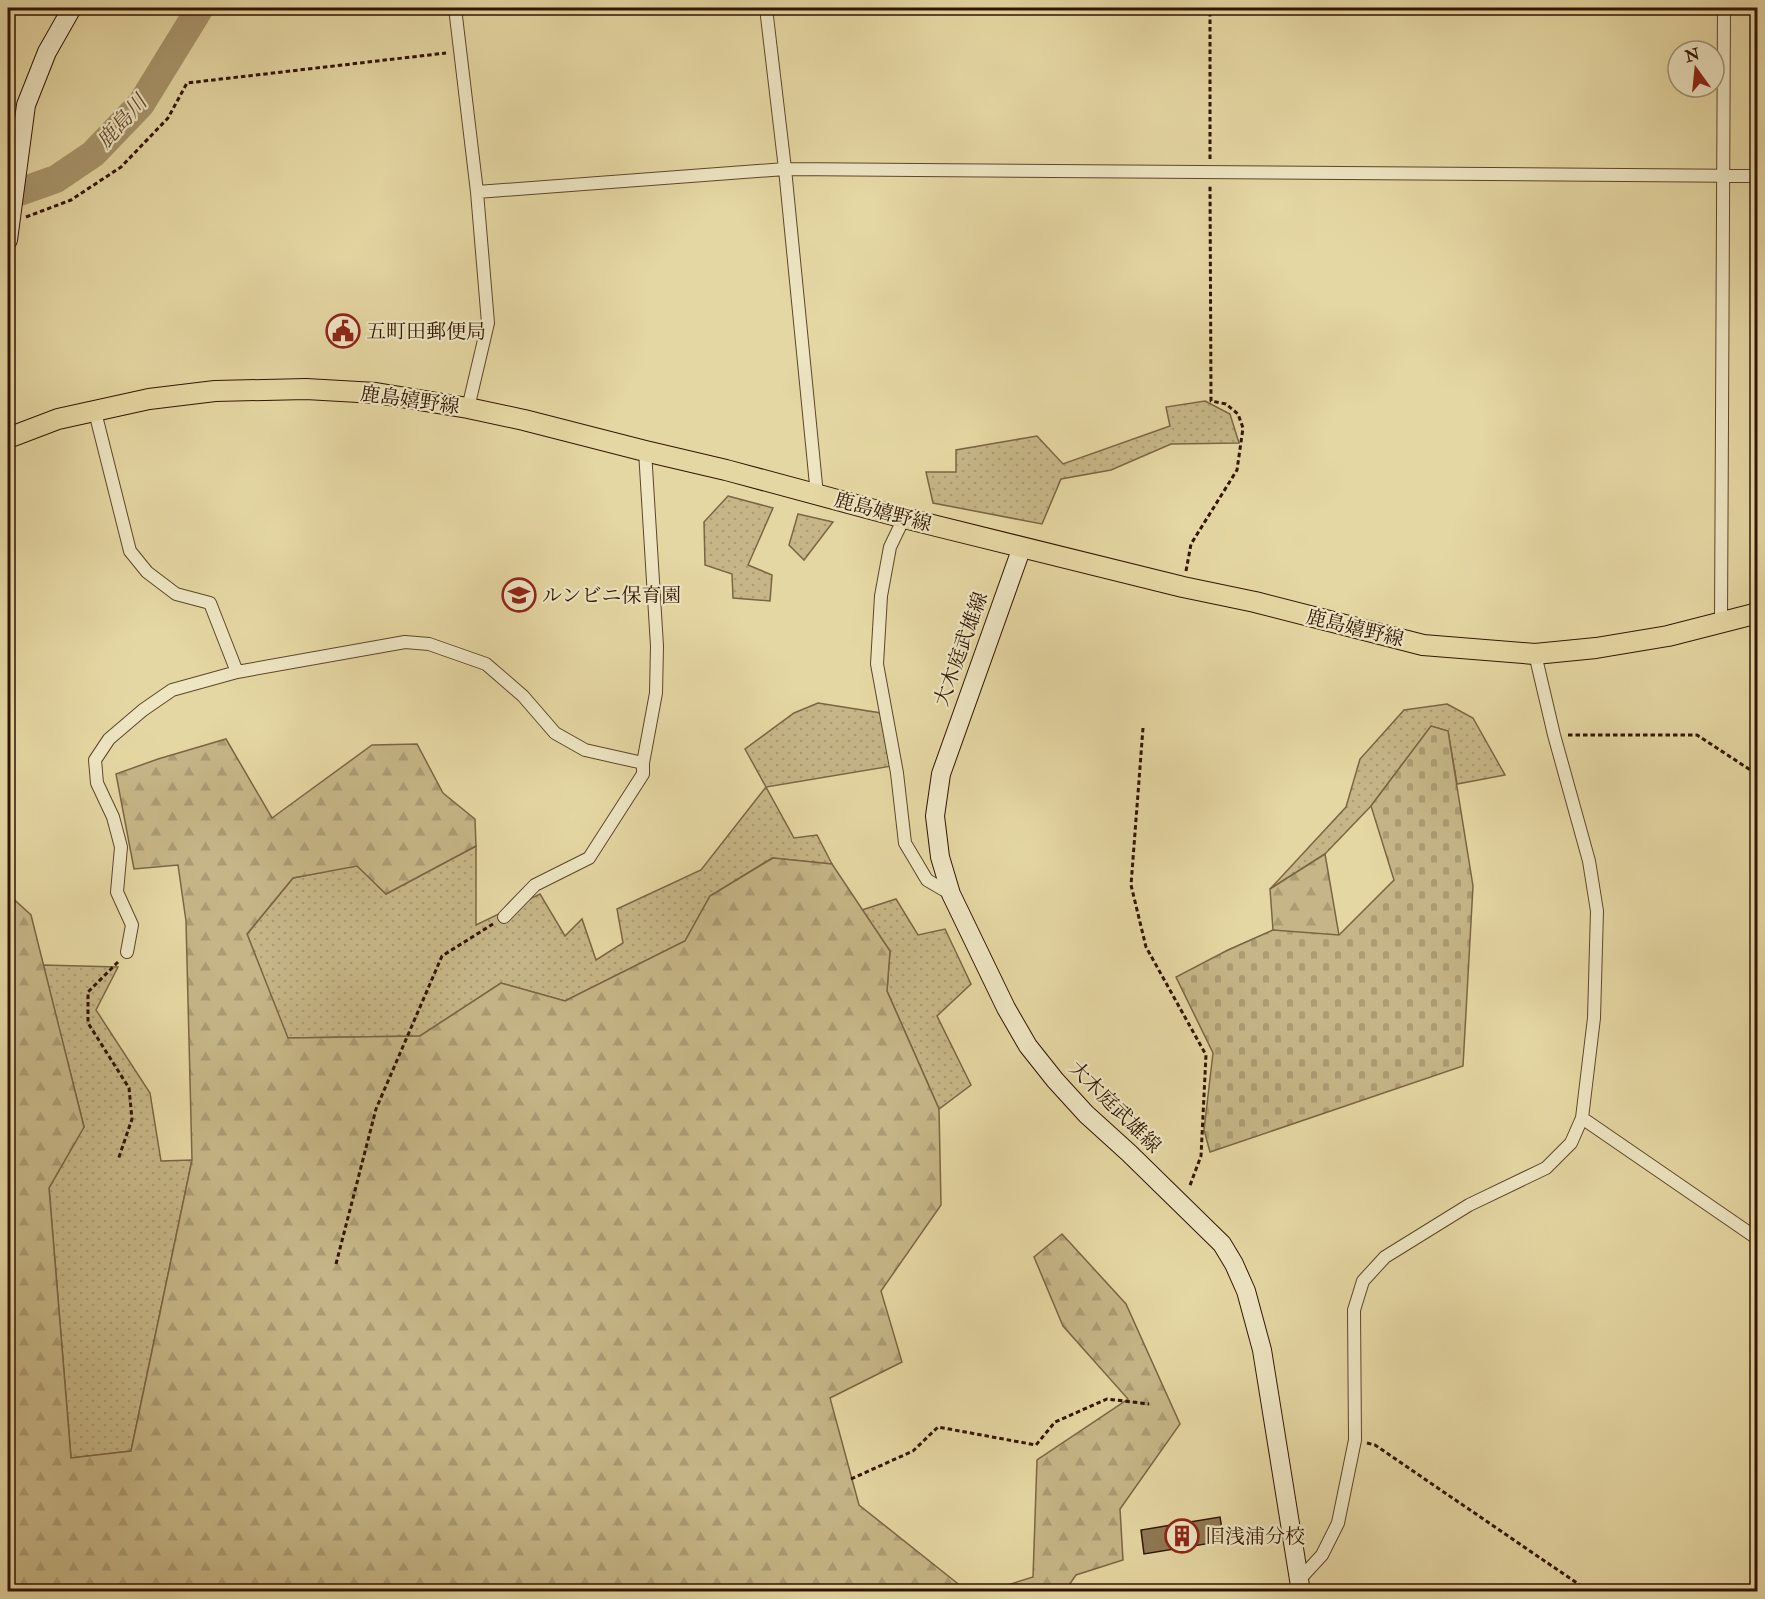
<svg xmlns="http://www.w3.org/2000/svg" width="1765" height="1599" font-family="'IM FELL Double Pica','Noto Serif JP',serif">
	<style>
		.grass { fill: url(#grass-dots); stroke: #7c6544; stroke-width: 1.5 }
		.forest { fill: url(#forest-firs); stroke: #7c6544; stroke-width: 1.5 }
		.cemetery { fill: url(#cemetery-stones); stroke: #7c6544; stroke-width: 1.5 }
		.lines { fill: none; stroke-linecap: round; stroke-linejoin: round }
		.river { stroke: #a8956c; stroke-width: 28 }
		.building { fill: #8f7955; stroke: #311400; stroke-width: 1.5 }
		.street-casing { stroke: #5e4529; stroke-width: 14 }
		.secondary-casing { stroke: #311400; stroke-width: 20 }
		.primary-casing { stroke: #311400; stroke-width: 22 }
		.path { stroke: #311400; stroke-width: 3; stroke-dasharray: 4.5 3; stroke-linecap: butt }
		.street { stroke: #eee5c3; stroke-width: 12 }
		.secondary { stroke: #eee5c3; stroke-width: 18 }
		.primary { stroke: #e5d7a3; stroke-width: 20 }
		.labels { text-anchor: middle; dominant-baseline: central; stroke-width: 4.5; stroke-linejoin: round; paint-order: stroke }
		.poi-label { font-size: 20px; fill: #311400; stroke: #eee5c3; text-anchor: start }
		.street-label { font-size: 20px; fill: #311400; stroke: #eee5c3 }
		.water-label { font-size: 21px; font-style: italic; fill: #61482b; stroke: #eee5c3 }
	</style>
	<defs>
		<pattern id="grass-dots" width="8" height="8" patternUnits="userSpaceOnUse" patternTransform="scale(1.5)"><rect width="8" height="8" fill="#c6b687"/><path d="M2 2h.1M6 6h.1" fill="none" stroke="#ab9c73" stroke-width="1.8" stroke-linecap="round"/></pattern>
		<pattern id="forest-firs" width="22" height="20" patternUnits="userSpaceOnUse" patternTransform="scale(1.5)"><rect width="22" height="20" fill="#c6b687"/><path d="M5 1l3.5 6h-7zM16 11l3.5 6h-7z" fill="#ab9c73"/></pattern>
		<pattern id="cemetery-stones" width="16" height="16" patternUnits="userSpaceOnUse" patternTransform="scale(1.5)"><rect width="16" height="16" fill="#c6b687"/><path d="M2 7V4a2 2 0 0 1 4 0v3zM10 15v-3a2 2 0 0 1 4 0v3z" fill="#ab9c73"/></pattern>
	</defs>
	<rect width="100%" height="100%" fill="#e5d7a3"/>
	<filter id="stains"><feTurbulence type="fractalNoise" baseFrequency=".00333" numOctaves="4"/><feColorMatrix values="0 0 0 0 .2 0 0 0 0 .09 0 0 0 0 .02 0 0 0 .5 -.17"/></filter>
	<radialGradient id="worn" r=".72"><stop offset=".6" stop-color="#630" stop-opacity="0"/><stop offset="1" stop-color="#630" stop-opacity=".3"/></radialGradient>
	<path class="grass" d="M1205 401 1230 414 1239 443 1171 444 1111 470 1061 479 1042 524 933 503 926 472H956V450L1037 436 1063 464 1170 426 1166 407Z
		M728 496 773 508 748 565 772 575 770 601 733 598 732 574 705 565 704 522Z
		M798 514 833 522 804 560 789 545Z
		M818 703 881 713 892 766 766 787 794 838 817 835 832 864 772 858 710 896 685 941 565 1001 501 983 420 1036 287 1038 247 934 293 878 357 865 386 894 476 846V925L540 894 565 936 582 919 596 960 623 943 617 909 701 870 766 787 745 749 794 713Z
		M1447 704 1473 718 1505 775 1457 784 1448 731 1431 726 1371 806 1325 854 1270 889 1346 807 1360 759 1404 710Z
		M896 899 918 935 945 929 971 984 937 1016 971 1085 939 1109 887 991 890 951 862 910Z
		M43 965 118 967 96 1010 150 1093 161 1161 192 1160 131 1451 71 1458 49 1188 84 1127Z"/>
	<path class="forest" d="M226 739 272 818 372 745 417 744 443 793 475 819 476 846 386 894 357 866 293 878 247 934 288 1038 420 1036 501 983 565 1001 685 941 710 896 773 858 832 864 890 951 887 991 939 1109 941 1205 881 1291 902 1362 830 1398 859 1505 967 1591H8V894L31 915 84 1127 49 1188 71 1458 131 1451 192 1160 186 921 178 865 134 869 116 774 158 759Z
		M1325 854 1339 935 1226 951 1273 930 1270 889Z
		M1062 1234 1126 1304 1180 1424 1120 1509 1123 1560 1076 1575 1065 1591H988L1033 1577 1037 1460 1128 1399 1063 1326 1034 1257Z"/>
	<path class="cemetery" d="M1431 726 1448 731 1473 886 1463 1066 1210 1152 1204 1130 1213 1053 1176 977 1226 951 1273 930 1339 935 1394 880 1371 806Z"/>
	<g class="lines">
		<path class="river" d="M8 196 56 179 93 154 141 104 200 8"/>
	</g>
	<path class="building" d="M1220 1517 1224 1541 1144 1554 1141 1530Z"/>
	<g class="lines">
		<g class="street-casing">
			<path id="street" d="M455 8 477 192 488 323 468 408
				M766 8 785 169 817 495
				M477 192 785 169 1758 176
				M95 412 130 551 147 572 176 594 210 603 237 672
				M904 518 890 547 881 596 877 664 897 773 905 843 927 880 951 894
				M1721 622 1724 8
				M504 917 535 885 589 858 643 774V763L656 693 657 646 645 451
				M127 952 132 925 117 892 121 847 113 817 97 783 95 760 109 739 143 710 172 690 237 672 405 642 429 644 486 664 523 696 555 733 585 750 643 763
				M1582 1118 1758 1239
				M1299 1580 1322 1555 1338 1523 1355 1440 1354 1310 1363 1281 1385 1257 1469 1205 1546 1168 1571 1143 1582 1118 1594 1018 1597 911 1589 861 1554 735 1535 654"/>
		</g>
		<g class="secondary-casing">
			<path id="secondary" d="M8 240 26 105 47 52 72 8
				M1022 547 941 774 935 816 940 857 951 894 1006 1008 1028 1046 1055 1080 1086 1114 1129 1153 1222 1244 1234 1264 1246 1291 1262 1350 1301 1592"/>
		</g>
		<g class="primary-casing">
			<path id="primary" d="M8 438 58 419 149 399 215 391 306 389 376 393 468 408 524 420 645 451 726 470 904 518 1183 587 1255 602 1423 645 1535 654 1596 648 1668 636 1758 613"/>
		</g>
		<path class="path" d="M1210 159V8
			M26 217 71 200 121 167 168 118 187 83 446 53
			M1186 571 1191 544 1237 470 1243 428 1238 414 1226 404 1211 401 1210 184
			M1143 728 1131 885 1146 947 1206 1055 1201 1156 1189 1188
			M1568 735H1697L1758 775
			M118 962 88 992V1023L129 1088 132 1119 118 1160
			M336 1264 376 1109 442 956 493 924
			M1367 1443 1375 1445 1590 1592
			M851 1479 913 1451 938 1427 1036 1445 1055 1422 1107 1399 1149 1404"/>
		<use href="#street" class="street"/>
		<use href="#secondary" class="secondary"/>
		<use href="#primary" class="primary"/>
	</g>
	<defs>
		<g id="civic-ring" transform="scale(1.725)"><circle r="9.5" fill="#eee5c3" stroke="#8f2418" stroke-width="1.5"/><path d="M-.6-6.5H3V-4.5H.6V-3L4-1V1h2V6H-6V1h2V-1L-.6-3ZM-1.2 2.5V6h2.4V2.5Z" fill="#8f2418"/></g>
		<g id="school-ring" transform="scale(1.725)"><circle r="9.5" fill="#eee5c3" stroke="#8f2418" stroke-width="1.5"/><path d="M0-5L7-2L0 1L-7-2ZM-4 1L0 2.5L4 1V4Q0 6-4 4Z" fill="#8f2418"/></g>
		<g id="building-ring" transform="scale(1.725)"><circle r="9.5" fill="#eee5c3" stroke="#8f2418" stroke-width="1.5"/><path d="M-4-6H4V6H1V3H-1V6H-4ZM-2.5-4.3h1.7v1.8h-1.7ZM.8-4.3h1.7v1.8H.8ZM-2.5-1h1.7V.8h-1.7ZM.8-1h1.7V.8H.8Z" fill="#8f2418"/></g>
	</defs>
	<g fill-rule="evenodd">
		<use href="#civic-ring" x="343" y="331"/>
		<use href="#school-ring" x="519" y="595"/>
		<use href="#building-ring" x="1182" y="1536"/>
	</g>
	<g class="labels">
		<g class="poi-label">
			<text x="366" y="331">五町田郵便局</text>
			<text x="542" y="595">ルンビニ保育園</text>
			<text x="1205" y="1536">旧浅浦分校</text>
		</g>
		<g class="street-label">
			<text transform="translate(410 400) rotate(8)">鹿島嬉野線</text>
			<text transform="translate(883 512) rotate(15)">鹿島嬉野線</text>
			<text transform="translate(1355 628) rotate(14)">鹿島嬉野線</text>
			<text transform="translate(961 649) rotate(-70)">大木庭武雄線</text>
			<text transform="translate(1115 1107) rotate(45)">大木庭武雄線</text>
		</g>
		<g class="water-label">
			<text transform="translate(122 122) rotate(-48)">鹿島川</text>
		</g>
	</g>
	<rect width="1765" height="1599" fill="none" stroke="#e5d7a3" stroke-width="30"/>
	<rect x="9" y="9" width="1747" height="1581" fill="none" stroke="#311400" stroke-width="3"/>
	<rect x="15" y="15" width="1735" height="1569" fill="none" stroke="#311400" stroke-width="1.5"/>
	<g transform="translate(1696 69) rotate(345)"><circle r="28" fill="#eee5c3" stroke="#a29175" stroke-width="1.5"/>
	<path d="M0-4.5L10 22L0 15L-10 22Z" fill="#8f2418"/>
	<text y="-9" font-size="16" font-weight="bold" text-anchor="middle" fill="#311400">N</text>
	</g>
	<rect width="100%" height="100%" filter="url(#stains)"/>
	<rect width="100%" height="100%" fill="url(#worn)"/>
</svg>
